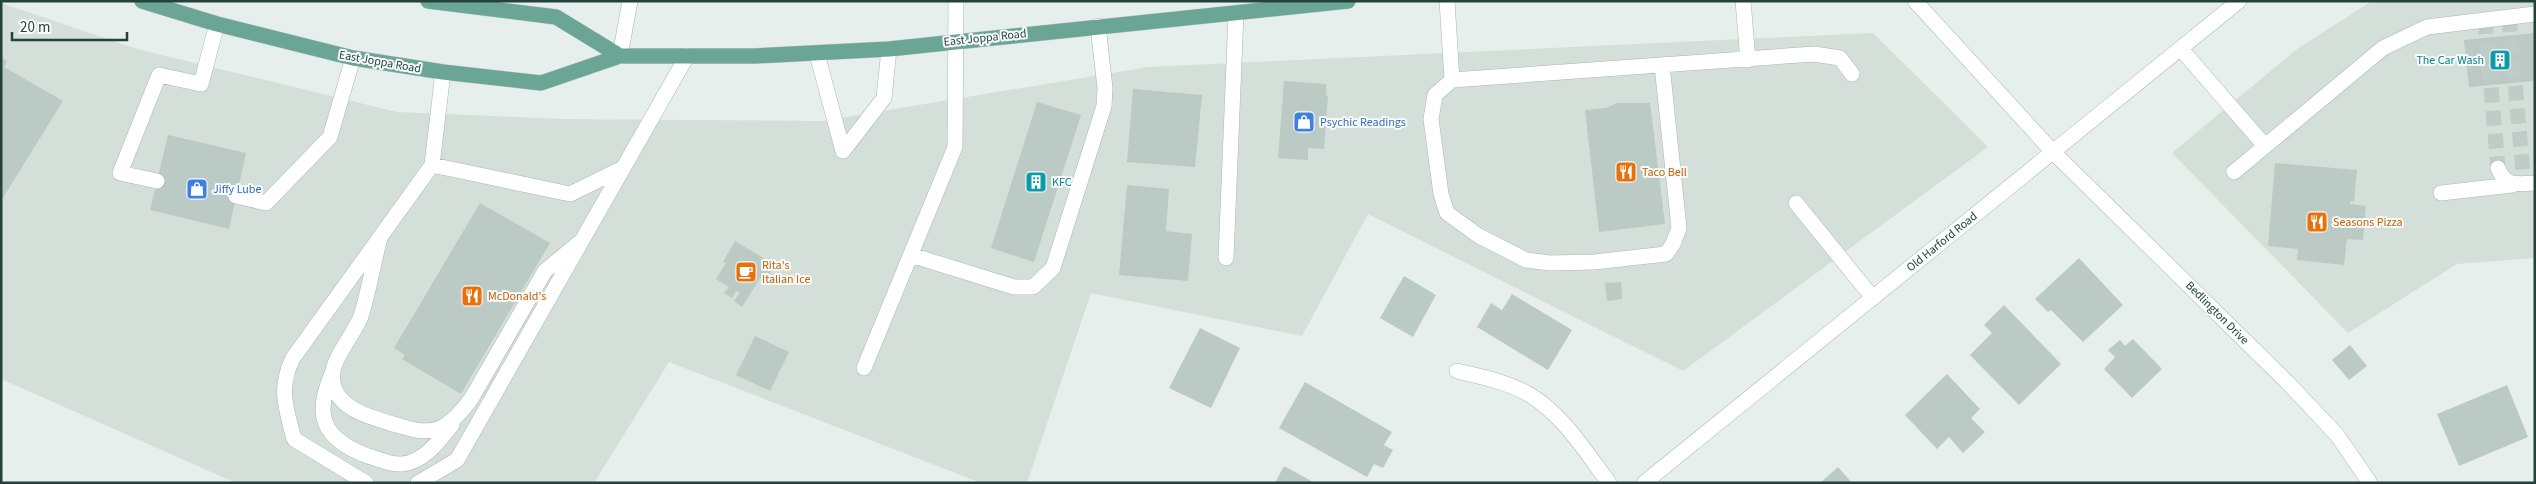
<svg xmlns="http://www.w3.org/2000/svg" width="2536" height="484" font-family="'Source Sans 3',sans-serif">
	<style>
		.built { fill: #d4dfda }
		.building { fill: #bbcac4 }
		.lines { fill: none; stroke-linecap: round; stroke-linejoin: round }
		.minor-tunnel { stroke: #bfccc8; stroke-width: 15; stroke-dasharray: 15 8; stroke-linecap: butt }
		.minor-casing { stroke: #a8b8b2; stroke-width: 16 }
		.major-casing { stroke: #c2cac8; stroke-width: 16 }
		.minor { stroke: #fff; stroke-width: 15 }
		.major { stroke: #6aa596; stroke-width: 15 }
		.labels { text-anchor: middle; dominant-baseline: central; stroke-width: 4; stroke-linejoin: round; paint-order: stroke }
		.street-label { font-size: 12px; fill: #24423a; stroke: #f7fbf9 }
		.culture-label { font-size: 12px; fill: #0d838f; stroke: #f7fbf9; text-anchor: end }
		.shop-label { font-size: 12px; fill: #366cbe; stroke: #f7fbf9; text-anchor: start }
		.food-label { font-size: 12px; fill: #c56008; stroke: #f7fbf9; text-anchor: start }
	</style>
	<rect width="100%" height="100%" fill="#e6efeb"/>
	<path class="built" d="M2372 1H2535V258L2457 264 2348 333 2172 153 2297 49Z
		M1 3 137 49 397 112 562 119 823 121 1148 67 1873 33 1988 147 1683 371 1368 214 1302 336 1091 293 1027 483H981L669 362 594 483H236L1 379Z"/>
	<path class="building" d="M2535 33V81L2469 87 2464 40Z
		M1 58 7 61 4 67 63 101 1 201Z
		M1284 81 1326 84V95L1328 96 1324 149 1308 148V160L1278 158Z
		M1133 89 1202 95 1195 167 1127 162Z
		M1037 102 1081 115 1034 262 991 248Z
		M1617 103H1650L1665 224 1599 232 1585 110 1606 108Z
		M168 135 246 153 229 229 150 210Z
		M2275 163 2357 170 2354 201H2350V204L2366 206 2363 240 2347 239 2344 265 2297 260 2298 249 2268 246Z
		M1127 185 1169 189 1166 231 1192 234 1188 281 1119 275Z
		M480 203 550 243 461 394 402 359 405 355 394 348Z
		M735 241 775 265 767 278H760L742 307 734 301 740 293 736 291 732 298 724 293 729 287 716 279 726 263 723 262Z
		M2079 258 2123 305 2083 342 2051 310 2048 312 2035 299Z
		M1404 276 1436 295 1413 337 1380 318Z
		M1621 282 1622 299 1607 301 1605 283Z
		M1512 294 1572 330 1548 370 1477 327 1491 303 1502 310Z
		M2004 305 2061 364 2019 405 1970 355 1992 333 1984 325Z
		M1200 328 1240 348 1211 408 1169 388Z
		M755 336 789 352 770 391 736 375Z
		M2133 339 2162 369 2132 398 2104 369 2115 357 2108 350 2120 340 2125 346Z
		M2350 345 2367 366 2349 380 2332 360Z
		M1947 374 1980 409 1971 418 1985 432 1963 453 1949 437 1937 449 1905 415Z
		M1305 382 1392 432 1384 445 1393 450 1383 468 1374 464 1367 477 1279 428Z
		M2507 385 2528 437 2459 466 2437 414Z
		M1284 466 1315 483H1275Z
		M1838 467 1852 483H1820Z"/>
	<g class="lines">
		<path class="minor-tunnel" d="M2509 17 2524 183
			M2485 19 2498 168"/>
		<g class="minor-casing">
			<path id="minor" d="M1447 1 1452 80 1814 54 1840 58 1852 74
				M1743 1 1748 60
				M1915 1 2053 152 2287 382 2337 435 2370 483
				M2181 49 2265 146
				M817 54 843 151
				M620 56 630 1
				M1452 80 1435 95 1431 119 1441 194 1447 213 1479 236 1526 260 1550 263 1594 262 1666 254 1673 244 1679 228 1662 65
				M843 151 884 98 889 49
				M432 165 570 194 621 169
				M2498 168C2505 187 2517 184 2535 183
				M2234 172 2383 48 2427 27 2535 14
				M157 181 120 173 159 75 201 84 217 24
				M2441 193 2512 185
				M236 196 266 203 330 137 353 58
				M1796 203 1873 298
				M380 238C373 264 369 291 361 316 355 332 335 356 333 371 327 410 377 419 404 427 436 438 452 425 471 399L545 271 580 242
				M911 255 1014 287H1033L1053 268 1104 106 1105 88 1098 26
				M1226 258 1236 13
				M864 368 955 147 956 1
				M333 371C313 415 322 439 368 456 379 459 390 465 402 464 424 462 439 441 452 425
				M1457 371C1482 377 1508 382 1530 395 1563 415 1586 452 1609 483
				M366 483 294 439C286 408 278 388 293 358L432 165 443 72
				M418 483 457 460 687 56
				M1644 483 2239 1"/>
		</g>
		<g class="major-casing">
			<path id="major" d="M142 1 217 24 353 58 443 72 541 83 620 56H755L889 49 1348 1
				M428 1 556 17 620 56"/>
		</g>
		<use href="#minor" class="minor"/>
		<use href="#major" class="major"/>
	</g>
	<defs>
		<g id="building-square" transform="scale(1.125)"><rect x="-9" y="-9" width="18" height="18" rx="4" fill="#0f9aa8" stroke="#f7fbf9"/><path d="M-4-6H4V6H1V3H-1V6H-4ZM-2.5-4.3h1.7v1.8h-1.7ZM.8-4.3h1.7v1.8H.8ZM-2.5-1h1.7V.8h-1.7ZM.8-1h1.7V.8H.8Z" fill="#fff"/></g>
		<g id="shop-square" transform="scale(1.125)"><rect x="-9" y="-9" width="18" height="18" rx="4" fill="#3f7fe0" stroke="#f7fbf9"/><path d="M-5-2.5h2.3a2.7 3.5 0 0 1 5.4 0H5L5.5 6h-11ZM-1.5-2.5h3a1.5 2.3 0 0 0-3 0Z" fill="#fff"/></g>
		<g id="restaurant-square" transform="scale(1.125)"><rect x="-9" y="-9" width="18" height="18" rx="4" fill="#e8710a" stroke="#f7fbf9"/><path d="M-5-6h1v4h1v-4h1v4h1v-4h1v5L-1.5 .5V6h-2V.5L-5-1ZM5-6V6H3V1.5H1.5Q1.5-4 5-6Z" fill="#fff"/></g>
		<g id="cafe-square" transform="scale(1.125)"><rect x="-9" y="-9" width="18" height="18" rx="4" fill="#e8710a" stroke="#f7fbf9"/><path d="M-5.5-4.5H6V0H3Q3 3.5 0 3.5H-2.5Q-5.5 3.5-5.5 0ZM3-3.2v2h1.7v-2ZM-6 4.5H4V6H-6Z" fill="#fff"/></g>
	</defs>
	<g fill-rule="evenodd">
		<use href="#building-square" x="2500" y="60"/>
		<use href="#shop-square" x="1304" y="122"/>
		<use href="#restaurant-square" x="1626" y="172"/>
		<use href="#building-square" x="1036" y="182"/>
		<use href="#shop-square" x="197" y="189"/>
		<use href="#restaurant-square" x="2317" y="222"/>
		<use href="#cafe-square" x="746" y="272"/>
		<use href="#restaurant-square" x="472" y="296"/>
	</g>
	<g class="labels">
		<g class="street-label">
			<text transform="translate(985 38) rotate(-6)">East Joppa Road</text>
			<text transform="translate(380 62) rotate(10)">East Joppa Road</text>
			<text transform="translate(1942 242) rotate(-39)">Old Harford Road</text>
			<text transform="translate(2217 313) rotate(45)">Bedlington Drive</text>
		</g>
		<g class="culture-label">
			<text x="2484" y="60">The Car Wash</text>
			<text x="1052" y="182" text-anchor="start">KFC</text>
		</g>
		<g class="shop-label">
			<text x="1320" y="122">Psychic Readings</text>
			<text x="213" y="189">Jiffy Lube</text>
		</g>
		<g class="food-label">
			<text x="1642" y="172">Taco Bell</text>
			<text x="2333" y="222">Seasons Pizza</text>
			<text x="762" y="265">Rita's<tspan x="762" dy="14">Italian Ice</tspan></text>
			<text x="488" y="296">McDonald's</text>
		</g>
	</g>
	<rect width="2536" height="484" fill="none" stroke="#24423a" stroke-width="5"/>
	<path d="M12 32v8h115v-8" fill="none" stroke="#24423a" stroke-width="2.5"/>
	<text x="20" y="32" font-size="15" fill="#24423a" stroke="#f7fbf9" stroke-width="4" paint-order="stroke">20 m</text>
</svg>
